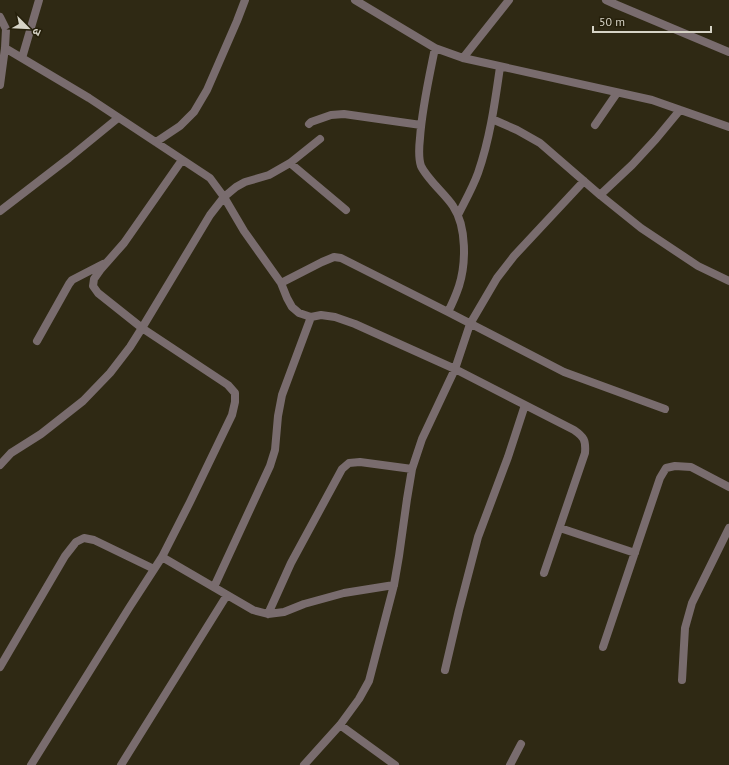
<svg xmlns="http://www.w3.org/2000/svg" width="729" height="765" font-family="'PT Sans','Noto Sans Devanagari',sans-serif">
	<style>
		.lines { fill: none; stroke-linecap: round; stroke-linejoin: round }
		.minor { stroke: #796c6e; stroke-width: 8 }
	</style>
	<rect width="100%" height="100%" fill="#2f2914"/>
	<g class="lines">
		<path class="minor" d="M355 0 435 48 463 58 652 100 729 127
			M606 0 617 5 729 52
			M0 17 6 29 5 48 0 85
			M5 48 89 98 210 178 224 197 244 231 281 283 287 298 292 307 299 313 311 317 321 315 335 317 355 324 455 369 574 430C584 437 586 440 585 453L544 573
			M435 48C429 78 422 108 420 138 419 147 418 157 421 166 427 179 445 194 453 206 467 227 466 264 459 286 456 295 452 304 448 312
			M22 58 39 0
			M463 58 509 0
			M492 119 517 130 540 143 600 195 641 228 698 266 729 281
			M309 124 311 122 331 115 344 114 421 125
			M595 125 617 93
			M156 142 180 126 194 112 207 90 237 21 245 0
			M290 163 346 210
			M600 195 632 165 656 139 680 110
			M0 211 69 158 118 118
			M458 215C465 201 473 187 478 173 490 139 495 102 500 67
			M281 283 322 262 334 257 341 258 448 312 564 372 665 409
			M37 341 69 284 72 280 103 264
			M0 465 11 453 41 434 83 401 110 373 130 347 142 328 210 215 224 197 236 187 245 182 269 175 290 163 320 139
			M560 528 635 553
			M162 557 253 610 268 614 284 612 304 604 344 593 394 585
			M214 587 270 466 275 450 278 416 282 395 311 317
			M268 614 291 563 342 469 349 463 360 462 412 469
			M603 647 660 478 666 468 675 466 691 467 729 487
			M0 667 65 556 76 542 84 538 94 540 154 569
			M445 670 459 610 478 537 508 457 525 405
			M682 680 685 628 692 603 729 528
			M340 725 395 765
			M31 765 129 608 162 557 190 502 232 415 235 402V393L228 385 142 328 98 293 93 286 94 279 101 269 124 243 182 160
			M121 765 227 595
			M304 765 340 725 359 699 369 681 394 585 399 556 407 499 412 469 422 439 455 369 470 324 497 278 514 256 584 181
			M510 765 521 744"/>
	</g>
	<g transform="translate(28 28) rotate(114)" stroke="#251f0a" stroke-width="3" paint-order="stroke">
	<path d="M0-3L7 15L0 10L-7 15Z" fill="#d6d3c6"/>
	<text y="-6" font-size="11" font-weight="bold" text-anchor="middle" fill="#d6d3c6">उ</text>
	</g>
	<path d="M593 26v6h118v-6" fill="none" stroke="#d6d3c6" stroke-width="2"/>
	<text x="599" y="26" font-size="12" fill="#d6d3c6" stroke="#251f0a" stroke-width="3" paint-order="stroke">50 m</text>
</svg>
